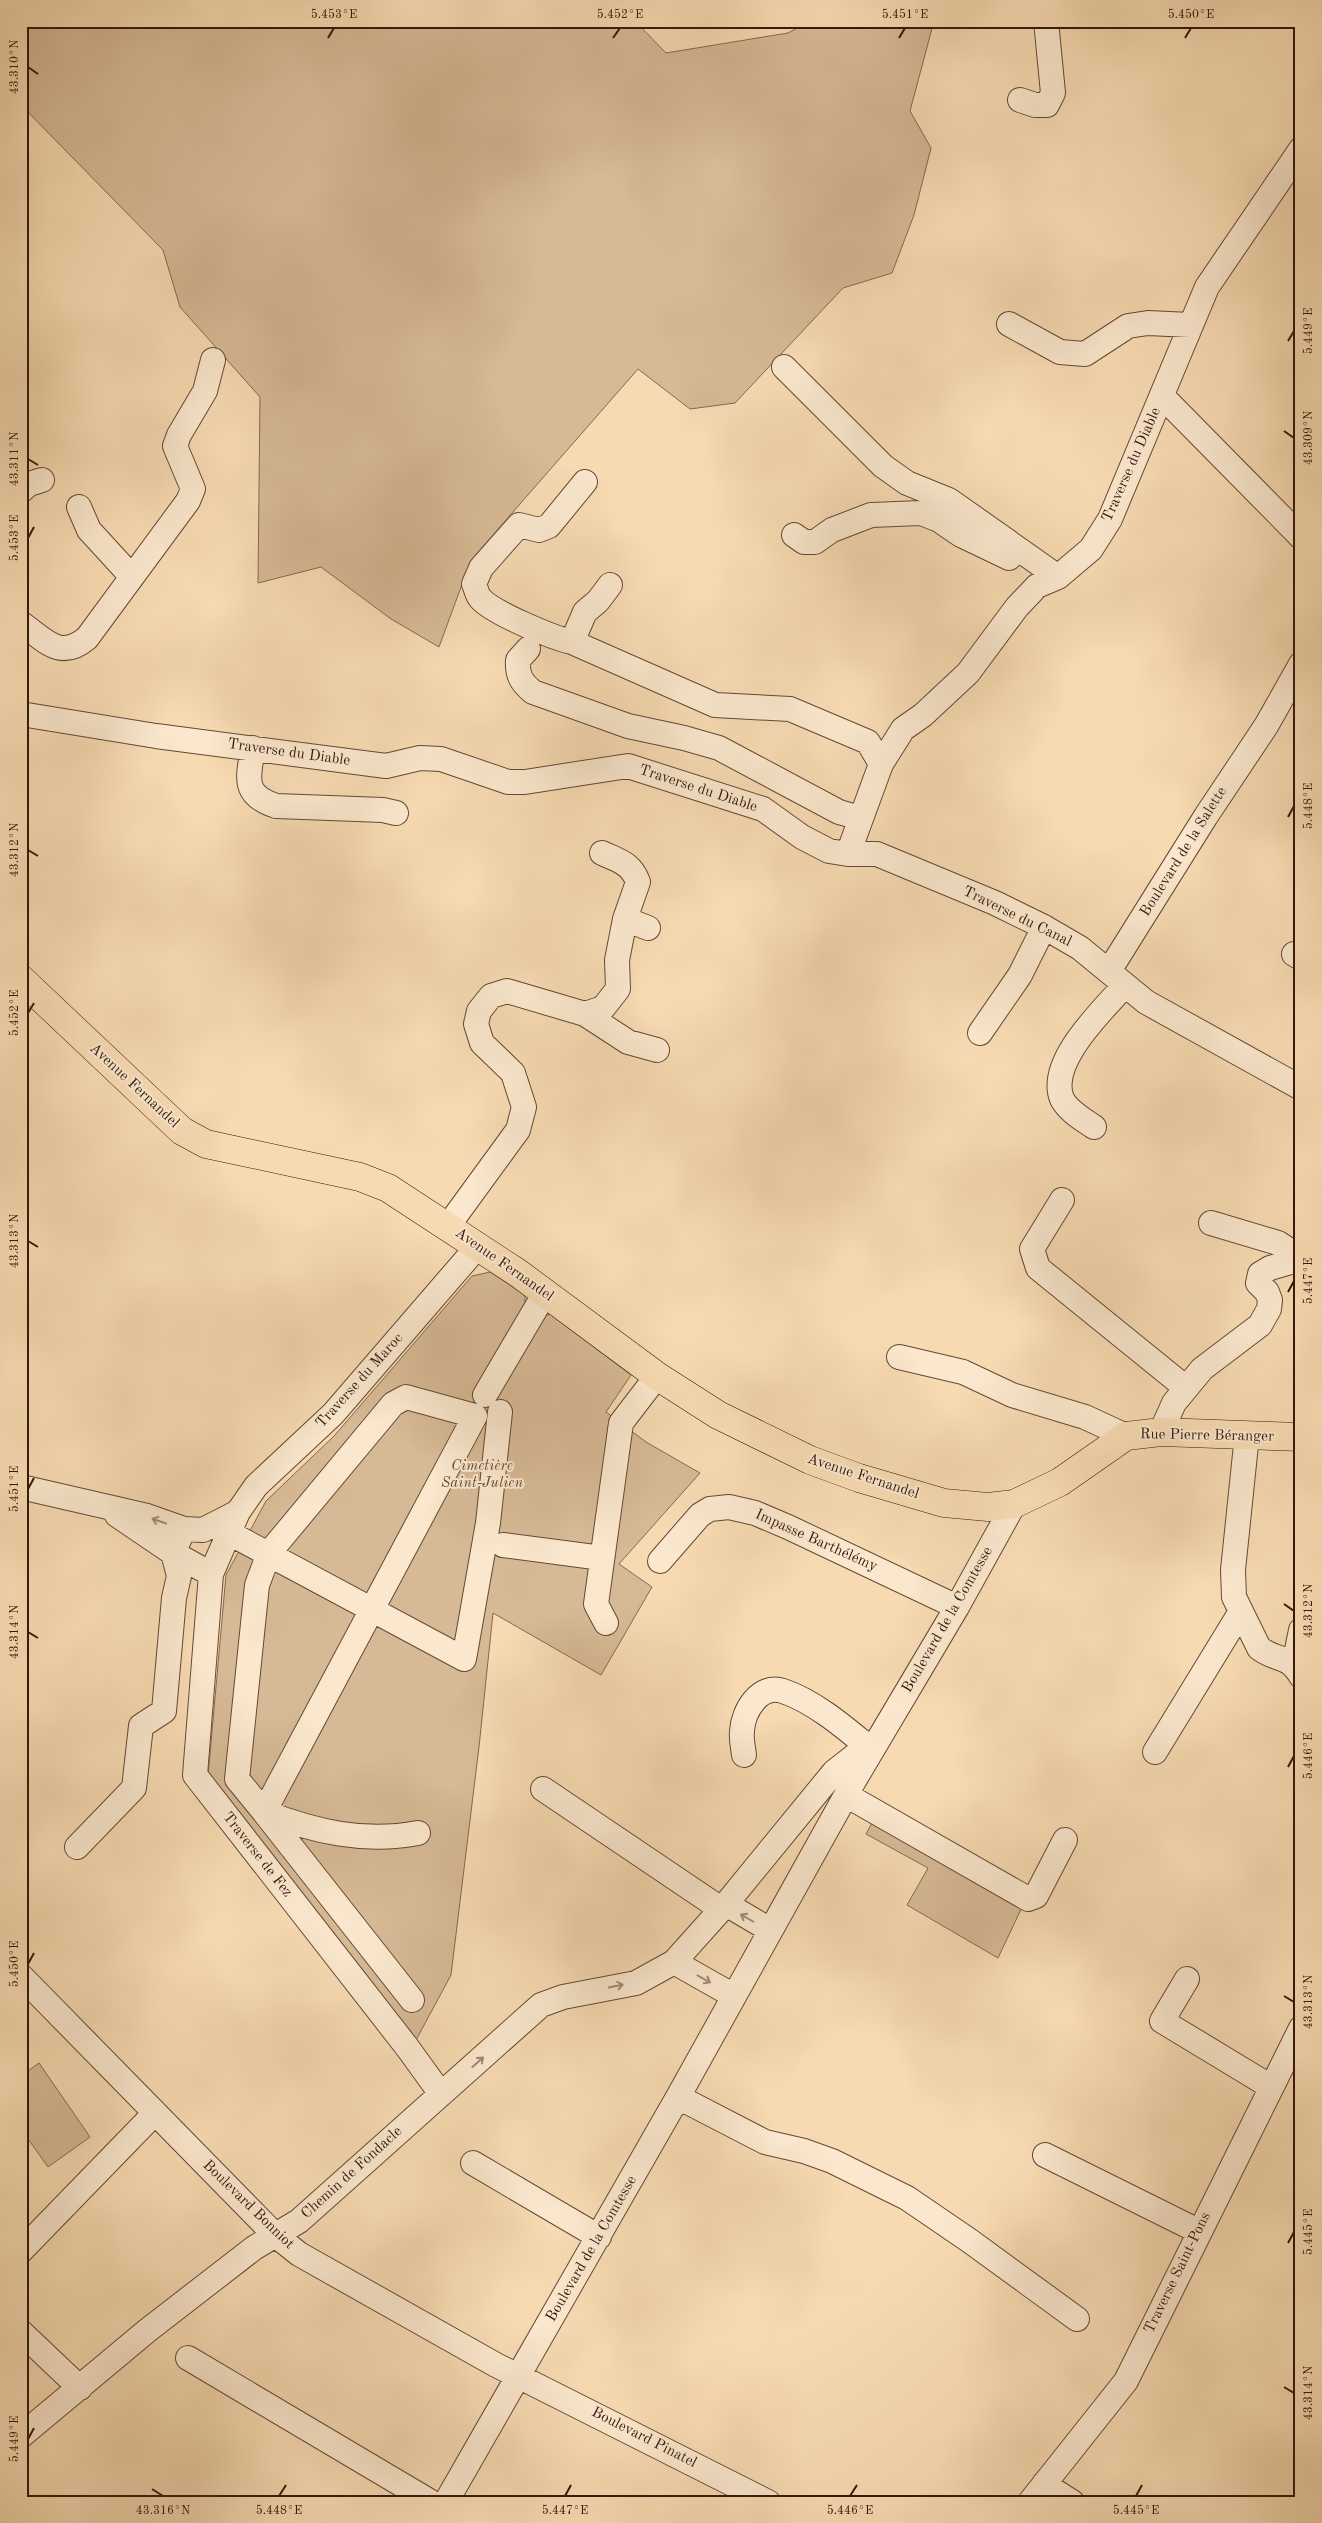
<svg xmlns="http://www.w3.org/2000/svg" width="1322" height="2523" font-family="'Old Standard TT',serif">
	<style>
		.green { fill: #d6b995; stroke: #86684f }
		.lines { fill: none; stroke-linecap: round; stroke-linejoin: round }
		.minor-casing { stroke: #664833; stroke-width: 26 }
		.major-casing { stroke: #361709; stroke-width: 29 }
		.minor { stroke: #fae7cd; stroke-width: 24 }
		.major { stroke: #f7dab2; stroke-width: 28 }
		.oneway { stroke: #a28975 }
		.ticks { fill: none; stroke: #361709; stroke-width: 2 }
		.labels { text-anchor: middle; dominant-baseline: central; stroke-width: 4; stroke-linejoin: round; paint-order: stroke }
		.street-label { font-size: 15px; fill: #361709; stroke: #fae7cd }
		.park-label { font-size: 15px; font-style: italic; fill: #664833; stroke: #fae7cd }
		.neatline { fill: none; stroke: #361709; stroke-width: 2 }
		.ticks-label { font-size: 12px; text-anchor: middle; fill: #361709 }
	</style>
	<rect width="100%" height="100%" fill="#f7dab2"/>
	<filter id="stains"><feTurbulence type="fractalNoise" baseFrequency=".004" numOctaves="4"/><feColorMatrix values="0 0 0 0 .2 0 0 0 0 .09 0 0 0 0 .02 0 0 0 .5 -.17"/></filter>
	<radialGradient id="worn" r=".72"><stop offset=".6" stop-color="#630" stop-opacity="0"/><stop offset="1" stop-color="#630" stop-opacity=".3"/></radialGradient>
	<path class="green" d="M21 21H635L666 53 788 33 810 21H934L910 111 931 148 914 215 892 273 843 288 735 403 690 409 638 369 471 560 439 647 391 619 321 567 258 583 260 397 180 307 163 250 21 105Z
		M490 1272 525 1295V1308L541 1318 550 1314 631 1375 606 1412 646 1442 700 1473 619 1564 652 1587 601 1675 493 1613 479 1747 451 1975 416 2040 208 1776 226 1575 266 1501 334 1436 472 1276Z
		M874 1819 1023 1905 998 1958 907 1905 928 1868 866 1834Z
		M39 2063 90 2137 48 2167 21 2129V2076Z"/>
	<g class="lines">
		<g class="minor-casing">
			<path id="minor" d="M1020 100 1035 105H1047L1053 93 1046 21
				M1009 324 1060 352 1085 354 1128 326 1148 323 1190 325
				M784 367 883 466 907 483 949 500 1058 577
				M1162 396 1301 537
				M585 482 549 526 539 530 519 525 481 568 474 584C476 588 477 595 480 598 491 612 553 638 572 642L715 705 790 709 868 742 881 764
				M21 491 29 484 42 480
				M79 507 89 530 132 577
				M794 535 804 542H815L832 530 871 515 921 513 939 520 961 535 1009 558
				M21 623C45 640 60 661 87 638L188 501 193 489 175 446 179 435 205 391 213 360
				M572 642 585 612 598 601 610 585
				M528 649 518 660C517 675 521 682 533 692L628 726 684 738 719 748 839 812 860 818
				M21 714 156 736 386 766 420 758 441 759 508 782H525L628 766 763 809 802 837 829 851 848 854 881 764 903 729 923 715 968 673 1017 607 1037 586 1058 577 1091 549 1110 519 1207 287 1301 149
				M253 748C248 778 242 795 276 806L383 810 396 813
				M848 854H877L995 903 1044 927 1080 948 1146 1002 1301 1088
				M625 919 648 928
				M1294 954 1301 958
				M1109 971 1206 816 1266 726 1301 664
				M585 1014 628 1042 657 1050
				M980 1033 1020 975 1044 927
				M1094 1127C1084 1120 1068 1111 1062 1099 1047 1062 1103 1010 1125 985
				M1062 1200 1032 1249 1038 1268 1186 1388
				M1211 1223 1278 1243 1301 1258
				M448 1226 518 1130 524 1107 513 1073 482 1043 476 1024 479 1011 491 996 507 991 585 1014 603 1008 618 989 617 960 625 919 638 882C631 863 619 861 602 853
				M899 1357 963 1372 1012 1395 1085 1417 1126 1436
				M485 1395 545 1293
				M406 1397 475 1416 264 1812 237 1779 257 1585 269 1553 393 1404Z
				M1161 1432 1174 1403 1202 1369 1260 1325 1269 1309 1270 1300 1267 1292 1258 1283 1260 1274 1270 1268 1301 1259
				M1247 1435 1233 1570 1234 1597 1259 1648C1277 1662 1287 1653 1301 1676
				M21 1487 147 1516 184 1529 203 1530 238 1512
				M117 1515 173 1553 211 1574
				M229 1533 464 1659 488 1523 500 1412
				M503 1545 602 1558
				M660 1561 700 1515 710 1509 729 1507 755 1513 788 1527 957 1607
				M606 1623 596 1604 621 1423 657 1376
				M1294 1665 1301 1630
				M1155 1752 1240 1613
				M744 1755C743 1747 741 1739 742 1731 743 1712 759 1683 783 1691 813 1701 843 1726 867 1746
				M543 1789 721 1909
				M846 1795 1028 1899 1036 1896 1065 1840
				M77 1847 134 1788 141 1726 164 1711 174 1598 179 1576 173 1553 184 1529
				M726 1904 770 1930
				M674 1962 734 1996
				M21 1976 274 2234 299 2254 496 2365 768 2502
				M1187 1979 1162 2021 1271 2087
				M412 2000 264 1812C315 1832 364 1843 418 1833
				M441 2094 407 2047 195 1775 211 1574 238 1512 256 1486 333 1414 478 1246
				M678 2097 765 2142 804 2151 832 2161 907 2198 970 2241 1077 2319
				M1045 2155 1198 2231
				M473 2163 599 2237
				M21 2251 155 2113
				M21 2332 80 2388
				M188 2358 431 2502
				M21 2436 148 2330 254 2248 299 2221 541 2005 563 1997 636 1983 674 1962 726 1904 834 1772 871 1743
				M1044 2484 1072 2502
				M446 2502 678 2097 855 1779 957 1607 1014 1504
				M1030 2502 1126 2381 1301 2028"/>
		</g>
		<g class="major-casing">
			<path id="major" d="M21 979 182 1131 206 1144 360 1177 388 1188 518 1273 657 1376 718 1415 810 1460 859 1478 944 1503 988 1507 1014 1504 1060 1482 1126 1436 1161 1432 1301 1437"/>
		</g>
		<use href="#minor" class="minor"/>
		<use href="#major" class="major"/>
	</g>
	<defs><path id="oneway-shaft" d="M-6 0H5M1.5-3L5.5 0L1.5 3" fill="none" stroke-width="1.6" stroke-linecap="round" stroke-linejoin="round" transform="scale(1.25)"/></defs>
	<g class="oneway">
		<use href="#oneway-shaft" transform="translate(159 1521) rotate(-161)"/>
		<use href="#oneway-shaft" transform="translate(747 1918) rotate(-150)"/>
		<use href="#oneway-shaft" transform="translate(704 1979) rotate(29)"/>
		<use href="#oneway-shaft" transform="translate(616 1986) rotate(-11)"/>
		<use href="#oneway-shaft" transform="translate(478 2062) rotate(-42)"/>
	</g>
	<path class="ticks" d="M328 38 334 28M613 38 620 28M899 38 905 28M1185 38 1191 28M28 67 38 74M1288 341 1294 331M1284 431 1294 438M28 459 38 465M28 538 34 527M1288 817 1294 806M28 850 38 856M28 1013 34 1003M28 1241 38 1247M1288 1292 1294 1281M28 1489 34 1478M1284 1604 1294 1611M28 1632 38 1638M1288 1767 1294 1756M28 1964 34 1953M1284 1996 1294 2002M1288 2243 1294 2232M1284 2387 1294 2393M28 2439 34 2428M152 2489 163 2496M279 2496 286 2485M565 2496 571 2485M850 2496 857 2485M1136 2496 1142 2485"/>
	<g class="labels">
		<g class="street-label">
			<text transform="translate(1132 465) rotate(-66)">Traverse du Diable</text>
			<text transform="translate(289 753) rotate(8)">Traverse du Diable</text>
			<text transform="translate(698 789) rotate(18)">Traverse du Diable</text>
			<text transform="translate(1184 852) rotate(-58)">Boulevard de la Salette</text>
			<text transform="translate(1017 917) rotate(26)">Traverse du Canal</text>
			<text transform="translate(134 1086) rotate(43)">Avenue Fernandel</text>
			<text transform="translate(504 1265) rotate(35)">Avenue Fernandel</text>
			<text transform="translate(360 1381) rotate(-48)">Traverse du Maroc</text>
			<text transform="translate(1207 1436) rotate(1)">Rue Pierre Béranger</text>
			<text transform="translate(863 1477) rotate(18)">Avenue Fernandel</text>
			<text transform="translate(816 1541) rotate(24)">Impasse Barthélémy</text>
			<text transform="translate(948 1620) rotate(-60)">Boulevard de la Comtesse</text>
			<text transform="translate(257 1855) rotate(52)">Traverse de Fez</text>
			<text transform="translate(352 2173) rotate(-42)">Chemin de Fondacle</text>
			<text transform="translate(248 2205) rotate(44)">Boulevard Bonniot</text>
			<text transform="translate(592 2249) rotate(-60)">Boulevard de la Comtesse</text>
			<text transform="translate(1178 2273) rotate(-64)">Traverse Saint-Pons</text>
			<text transform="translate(644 2438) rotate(27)">Boulevard Pinatel</text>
		</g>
		<g class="park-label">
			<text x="482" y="1466">Cimetière<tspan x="482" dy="17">Saint-Julien</tspan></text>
		</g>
	</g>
	<rect width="1322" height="2523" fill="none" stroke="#f7dab2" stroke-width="55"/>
	<rect x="28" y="28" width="1266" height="2468" class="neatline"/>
	<g class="ticks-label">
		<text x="334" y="18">5.453°E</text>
		<text x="620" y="18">5.452°E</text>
		<text x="905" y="18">5.451°E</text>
		<text x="1191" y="18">5.450°E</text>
		<text transform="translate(14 67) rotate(-90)" y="4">43.310°N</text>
		<text transform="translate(1308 331) rotate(-90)" y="4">5.449°E</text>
		<text transform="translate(1308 438) rotate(-90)" y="4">43.309°N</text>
		<text transform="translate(14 459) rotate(-90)" y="4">43.311°N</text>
		<text transform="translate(14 538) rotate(-90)" y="4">5.453°E</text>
		<text transform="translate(1308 806) rotate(-90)" y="4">5.448°E</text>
		<text transform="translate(14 850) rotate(-90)" y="4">43.312°N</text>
		<text transform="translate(14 1013) rotate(-90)" y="4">5.452°E</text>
		<text transform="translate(14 1241) rotate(-90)" y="4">43.313°N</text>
		<text transform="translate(1308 1281) rotate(-90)" y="4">5.447°E</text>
		<text transform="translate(14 1489) rotate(-90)" y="4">5.451°E</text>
		<text transform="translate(1308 1611) rotate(-90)" y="4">43.312°N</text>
		<text transform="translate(14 1632) rotate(-90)" y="4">43.314°N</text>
		<text transform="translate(1308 1756) rotate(-90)" y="4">5.446°E</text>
		<text transform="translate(14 1964) rotate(-90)" y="4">5.450°E</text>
		<text transform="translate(1308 2002) rotate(-90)" y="4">43.313°N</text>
		<text transform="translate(1308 2232) rotate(-90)" y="4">5.445°E</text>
		<text transform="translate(1308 2393) rotate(-90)" y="4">43.314°N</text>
		<text transform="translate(14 2439) rotate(-90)" y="4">5.449°E</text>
		<text x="163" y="2514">43.316°N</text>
		<text x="279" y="2514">5.448°E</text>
		<text x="565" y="2514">5.447°E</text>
		<text x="850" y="2514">5.446°E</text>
		<text x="1136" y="2514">5.445°E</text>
	</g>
	<rect width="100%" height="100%" filter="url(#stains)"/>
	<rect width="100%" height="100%" fill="url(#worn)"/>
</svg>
